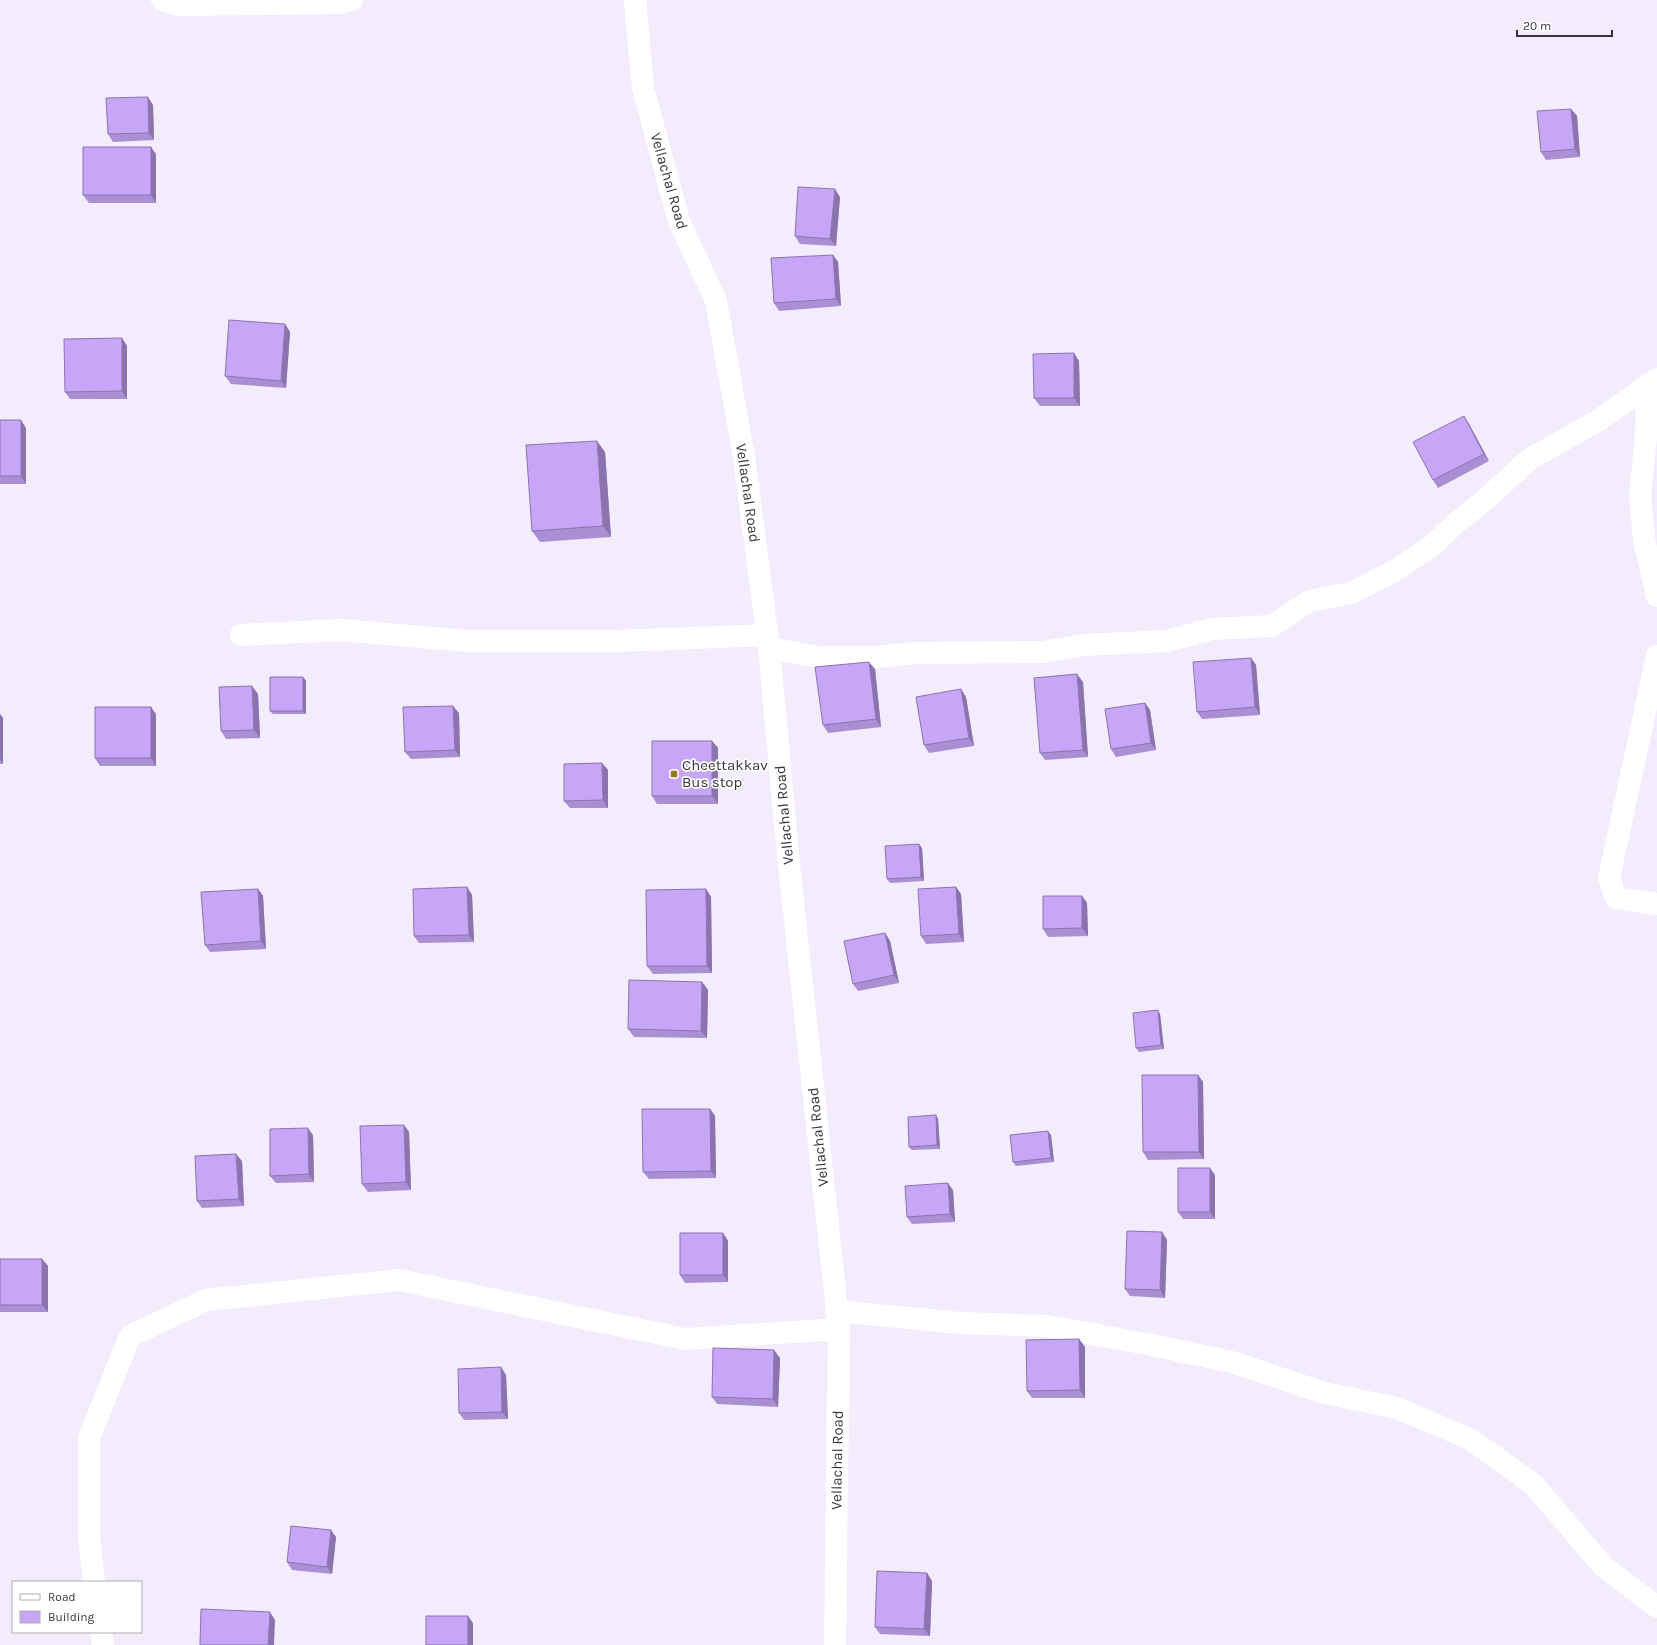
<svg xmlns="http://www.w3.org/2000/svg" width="1657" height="1645" font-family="Karla,sans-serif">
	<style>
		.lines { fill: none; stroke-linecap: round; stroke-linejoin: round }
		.street { stroke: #fff; stroke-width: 22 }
		.wall { fill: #ab8fd5 }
		.shaded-wall { fill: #8b74ae }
		.building { fill: #c7a6f8; stroke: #8b74ae }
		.poi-dot { fill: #96761e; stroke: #fff; stroke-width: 1.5 }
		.labels { text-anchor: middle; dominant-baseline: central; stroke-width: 3.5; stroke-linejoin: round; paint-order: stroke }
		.street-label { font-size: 15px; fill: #38343f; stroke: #fff }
		.poi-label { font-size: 15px; fill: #38343f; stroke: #fff; text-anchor: start }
	</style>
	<rect width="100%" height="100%" fill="#f2ecfd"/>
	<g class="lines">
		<path class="street" d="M162 0 179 5 340 3 352 0
			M635 0 643 88 679 221 716 301 744 457 769 648 787 846 839 1329 835 1645
			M1647 386 1646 437 1640 495 1644 539 1657 596
			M241 635 341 630 467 641H616L768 635
			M769 648 819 657H877L916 653 1043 652 1083 645 1167 641 1212 629 1272 626 1309 601 1351 593 1396 570 1433 545 1455 524 1486 499 1530 459 1599 420 1657 379
			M1657 656 1609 878 1616 898 1657 904
			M836 1311 960 1323 1047 1326 1147 1344 1232 1362 1324 1393 1397 1408 1470 1439 1533 1484 1604 1567 1657 1607
			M94 1582 89 1537V1438L130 1336 206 1300 399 1280 685 1339 839 1329
			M101 1632 103 1645"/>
	</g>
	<path class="wall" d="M153 105 154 140 113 142 108 134Z
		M1571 109 1577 116 1580 157 1546 160 1541 152Z
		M156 154V203H89L83 195Z
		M840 197 836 246 800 244 795 236Z
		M833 255 838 262 841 306 779 311 774 303Z
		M285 324 290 332 286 388 231 384 225 376Z
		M122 338 127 346V399H70L65 392Z
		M1079 361 1080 406H1040L1034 398Z
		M0 420 26 428V484H0Z
		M1469 424 1489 461 1438 488 1433 480Z
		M605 452 611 537 540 542 532 531Z
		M1251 658 1256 665 1260 715 1202 719 1197 712Z
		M875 669 881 727 828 733 823 725Z
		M303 677 306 681V714H273L270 711Z
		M1083 682 1088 757 1045 760 1040 753Z
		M258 694 260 738 226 739 221 731Z
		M966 697 974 746 929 753 924 745Z
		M1145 703 1150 710 1156 750 1116 757 1111 749Z
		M459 713 460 757 411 759 405 752Z
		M0 714 3 718V764H0Z
		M156 714V766H100L95 758Z
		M712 741 718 748V804H657L652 796Z
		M602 763 608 770V808H570L564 801Z
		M922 848 924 881 890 883 887 879Z
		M467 887 472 895 474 942 419 943 414 936Z
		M956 887 961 894 964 942 926 944 921 936Z
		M258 889 263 896 266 949 210 952 205 945Z
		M706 889 711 897 712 973 653 974 647 966Z
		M1082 896 1087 903 1088 936 1048 937 1043 929Z
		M885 933 890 941 899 983 858 991 853 984Z
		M702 982 708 990 707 1038 634 1037 628 1029Z
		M1160 1014 1164 1049 1139 1052 1136 1048Z
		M1198 1075 1203 1082 1204 1159 1148 1160 1143 1152Z
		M710 1109 715 1116 716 1178 649 1179 643 1172Z
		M936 1115 938 1119 940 1149 912 1150 909 1147Z
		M404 1125 409 1132 411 1190 368 1192 362 1184Z
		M313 1135 314 1182 276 1183 270 1176Z
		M1051 1135 1054 1162 1016 1166 1013 1162Z
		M242 1161 244 1206 202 1208 197 1201Z
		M1215 1175V1219H1183L1178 1212Z
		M953 1190 955 1222 912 1224 907 1217Z
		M1162 1232 1167 1240 1165 1298 1130 1296 1125 1289Z
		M723 1233 728 1241V1282L685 1283 680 1275Z
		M0 1259H42L48 1266V1312H0Z
		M1079 1339 1085 1347V1398H1032L1027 1391Z
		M780 1358 778 1407 717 1404 712 1397Z
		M506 1375 508 1419 464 1420 459 1413Z
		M336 1537 332 1574 292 1570 287 1562Z
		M927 1573 932 1581 930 1636 880 1634 875 1627Z"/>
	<path class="shaded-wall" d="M148 97 153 105 154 140 149 133Z
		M1571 109 1577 116 1580 157 1575 149Z
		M151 147 156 154V203L151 195Z
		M835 189 840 197 836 246 830 239Z
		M833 255 838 262 841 306 836 299Z
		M285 324 290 332 286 388 281 381Z
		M122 338 127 346V399L122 391Z
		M1074 353 1079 361 1080 406 1074 398Z
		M1464 416 1469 424 1489 461 1484 454Z
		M21 420 26 428V484L21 476Z
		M597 441 605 452 611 537 603 526Z
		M1251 658 1256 665 1260 715 1255 707Z
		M869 662 875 669 881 727 876 719Z
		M1077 674 1083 682 1088 757 1083 750Z
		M303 677 306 681V714L303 711Z
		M252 686 258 694 260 738 254 730Z
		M961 689 966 697 974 746 969 738Z
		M1145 703 1150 710 1156 750 1151 743Z
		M453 706 459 713 460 757 455 750Z
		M151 707 156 714V766L151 758Z
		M0 714 3 718V764L0 759Z
		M712 741 718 748V804L712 796Z
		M602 763 608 770V808L603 800Z
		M919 844 922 848 924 881 921 877Z
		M467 887 472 895 474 942 469 935Z
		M956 887 961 894 964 942 959 934Z
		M258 889 263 896 266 949 261 941Z
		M706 889 711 897 712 973 707 966Z
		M1082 896 1087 903 1088 936 1082 928Z
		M885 933 890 941 899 983 894 975Z
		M702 982 708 990 707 1038 701 1031Z
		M1158 1010 1160 1014 1164 1049 1161 1045Z
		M1198 1075 1203 1082 1204 1159 1199 1152Z
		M710 1109 715 1116 716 1178 711 1171Z
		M936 1115 938 1119 940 1149 937 1145Z
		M404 1125 409 1132 411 1190 406 1182Z
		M308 1128 313 1135 314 1182 309 1174Z
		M1048 1131 1051 1135 1054 1162 1051 1158Z
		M236 1154 242 1161 244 1206 239 1199Z
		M1210 1168 1215 1175V1219L1210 1212Z
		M948 1183 953 1190 955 1222 950 1214Z
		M1162 1232 1167 1240 1165 1298 1160 1290Z
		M723 1233 728 1241V1282L723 1275Z
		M42 1259 48 1266V1312L42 1305Z
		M1079 1339 1085 1347V1398L1080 1390Z
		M774 1350 780 1358 778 1407 773 1399Z
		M501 1367 506 1375 508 1419 502 1412Z
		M331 1530 336 1537 332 1574 327 1567Z
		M927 1573 932 1581 930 1636 924 1629Z
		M270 1612 275 1620 274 1645H268Z
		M468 1616 473 1623V1645H468Z"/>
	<path class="building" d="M148 97 149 133 108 134 106 98Z
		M1571 109 1575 149 1541 152 1537 111Z
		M83 147H151V195H83Z
		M798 187 835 189 830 239 795 236Z
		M833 255 836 299 774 303 771 258Z
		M229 320 285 324 281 381 225 376Z
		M122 338V391L65 392 64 339Z
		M1074 353V398H1034L1033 354Z
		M1464 416 1484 454 1433 480 1413 442Z
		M0 420H21V476H0Z
		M597 441 603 526 532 531 526 445Z
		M1251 658 1255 707 1197 712 1193 662Z
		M869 662 876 719 823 725 815 667Z
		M1077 674 1083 750 1040 753 1034 678Z
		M270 677H303V711H270Z
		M252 686 254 730 221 731 219 687Z
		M961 689 969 738 924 745 916 697Z
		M1145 703 1151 743 1111 749 1105 709Z
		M453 706 455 750 405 752 403 707Z
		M95 707H151V758H95Z
		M652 741H712V796H652Z
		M602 763 603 800 564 801V764Z
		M919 844 921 877 887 879 885 846Z
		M467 887 469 935 414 936 413 889Z
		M956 887 959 934 921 936 918 889Z
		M258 889 261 941 205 945 201 892Z
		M706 889 707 966H647L646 890Z
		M1043 896H1082V928L1043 929Z
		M885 933 894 975 853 984 844 941Z
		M629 980 702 982 701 1031 628 1029Z
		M1158 1010 1161 1045 1136 1048 1133 1013Z
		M1142 1075H1198L1199 1152H1143Z
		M642 1109H710L711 1171 643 1172Z
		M936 1115 937 1145 909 1147 908 1117Z
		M404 1125 406 1182 362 1184 360 1126Z
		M308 1128 309 1174 270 1176V1129Z
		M1048 1131 1051 1158 1013 1162 1010 1135Z
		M236 1154 239 1199 197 1201 195 1156Z
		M1178 1168H1210V1212H1178Z
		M948 1183 950 1214 907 1217 905 1186Z
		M1127 1231 1162 1232 1160 1290 1125 1289Z
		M680 1233H723V1275H680Z
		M0 1259H42V1305H0Z
		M1079 1339 1080 1390 1027 1391 1026 1340Z
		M713 1348 774 1350 773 1399 712 1397Z
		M501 1367 502 1412 459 1413 458 1369Z
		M291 1526 331 1530 327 1567 287 1562Z
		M877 1571 927 1573 924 1629 875 1627Z
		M201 1609 270 1612 268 1645H200Z
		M426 1616H468V1645H426Z"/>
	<rect class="poi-dot" x="670" y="770" width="8" height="8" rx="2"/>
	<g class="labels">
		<g class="street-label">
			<text transform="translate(669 181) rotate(74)">Vellachal Road</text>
			<text transform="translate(748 493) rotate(82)">Vellachal Road</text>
			<text transform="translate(784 815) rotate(-95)">Vellachal Road</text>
			<text transform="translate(818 1137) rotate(-96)">Vellachal Road</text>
			<text transform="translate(837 1460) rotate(-89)">Vellachal Road</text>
		</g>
		<g class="poi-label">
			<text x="682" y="765">Cheettakkav<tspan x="682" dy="17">Bus stop</tspan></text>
		</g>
	</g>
	<rect x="12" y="1581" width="130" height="52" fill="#ffffff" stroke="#afaeb2"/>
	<rect x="20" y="1594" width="20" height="6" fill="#ffffff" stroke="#afaeb2"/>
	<text x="48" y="1601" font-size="12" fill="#38343f">Road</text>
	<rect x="20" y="1611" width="20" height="12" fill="#c7a6f8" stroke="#afaeb2"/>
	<text x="48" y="1621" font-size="12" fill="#38343f">Building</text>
	<path d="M1517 30v6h95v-6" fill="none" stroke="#38343f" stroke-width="2"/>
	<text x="1523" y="30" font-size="12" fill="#38343f" stroke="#ffffff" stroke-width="3" paint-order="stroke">20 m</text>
</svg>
